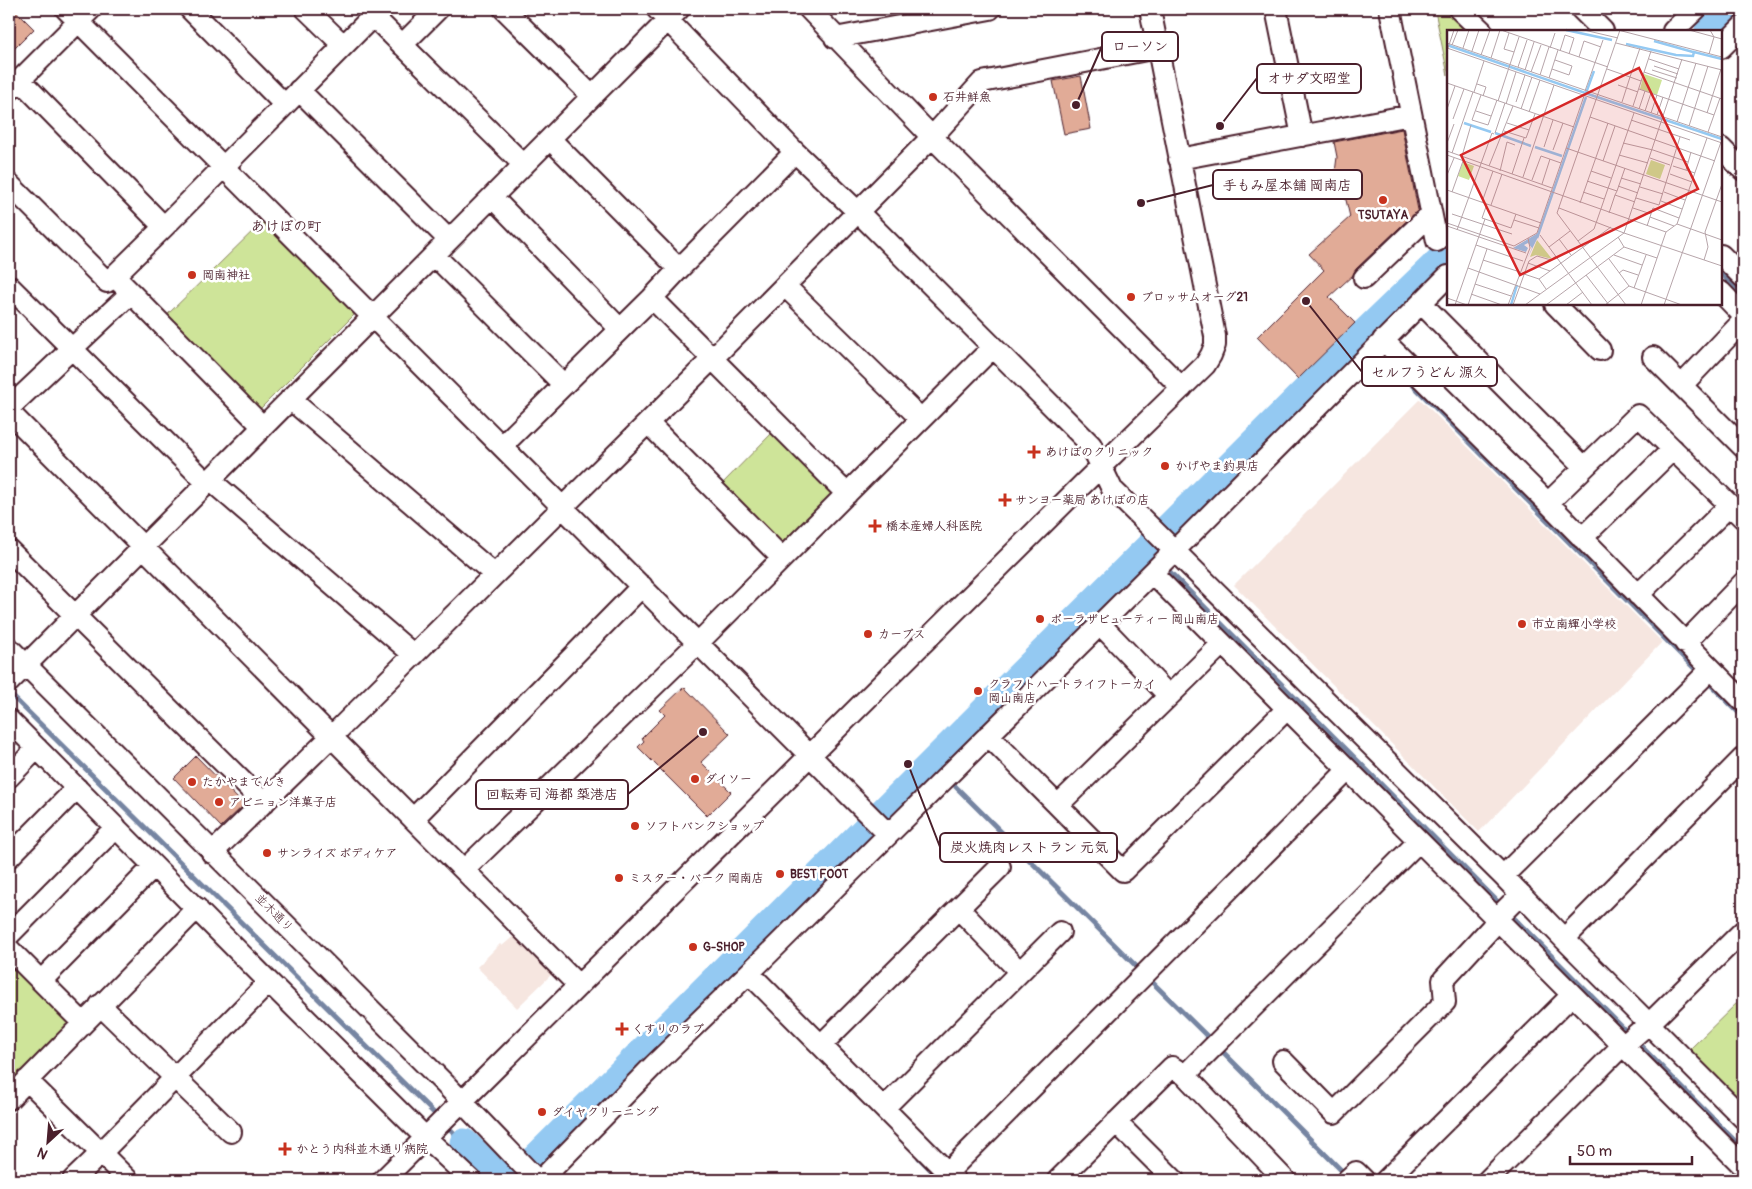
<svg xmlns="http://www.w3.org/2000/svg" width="1752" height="1189" font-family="Pangolin,'Klee One',sans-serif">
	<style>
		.built { fill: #f6e6e0 }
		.green { fill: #cee499; stroke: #8c8262 }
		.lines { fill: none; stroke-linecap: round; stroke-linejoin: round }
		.stream { stroke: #7685a2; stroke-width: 5 }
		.river { stroke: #94c9f2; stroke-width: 29 }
		.building { fill: #e1ab97; stroke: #4a1f2b }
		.minor-casing { stroke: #4a1f2b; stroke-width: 24 }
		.minor { stroke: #fff; stroke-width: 20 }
		.poi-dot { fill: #c8321e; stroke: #fff; stroke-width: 2 }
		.labels { text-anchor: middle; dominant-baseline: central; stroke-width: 5; stroke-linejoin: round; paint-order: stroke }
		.poi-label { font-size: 12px; font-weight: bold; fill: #4a1f2b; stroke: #fff; text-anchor: start }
		.street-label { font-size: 12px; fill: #4a1f2b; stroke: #fff }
		.neighbourhood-label { font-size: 14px; font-weight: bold; fill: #4a1f2b; stroke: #fff }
		.inset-river { fill: none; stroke: #94c9f2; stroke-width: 2.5 }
		.inset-road { fill: none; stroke: #b7a5aa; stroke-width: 1 }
		.view { fill: #d62828; fill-opacity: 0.15; stroke: #d62828; stroke-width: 2.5 }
		.inset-edge { fill: none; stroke: #4a1f2b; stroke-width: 2.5 }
		.leader { fill: none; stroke: #4a1f2b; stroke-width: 2 }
		.callout-dot { fill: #4a1f2b; stroke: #fff; stroke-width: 2 }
		.callout { fill: #fff; stroke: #4a1f2b; stroke-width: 2 }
		.callout-label { font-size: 14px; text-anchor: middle; font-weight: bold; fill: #4a1f2b }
	</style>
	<rect width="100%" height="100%" fill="#fff"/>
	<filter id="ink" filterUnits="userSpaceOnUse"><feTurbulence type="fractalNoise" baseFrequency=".02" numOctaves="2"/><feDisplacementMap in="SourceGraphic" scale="10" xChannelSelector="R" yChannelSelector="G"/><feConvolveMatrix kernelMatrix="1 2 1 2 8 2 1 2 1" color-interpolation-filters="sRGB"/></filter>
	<g filter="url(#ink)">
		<path class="built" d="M1420 399 1662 642 1479 832 1234 585Z
			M516 934 554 972 517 1008 477 967 500 944 502 946Z"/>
		<path class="green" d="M1435 11H1452L1472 31H1448V75Z
			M264 220 355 310 354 315 260 409 253 408 164 318Z
			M776 429 833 485 831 496 785 542H775L719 487Z
			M9 959 69 1021 68 1028 9 1088Z
			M1743 997V1105L1688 1051Z"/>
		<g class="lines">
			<path class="stream" d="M1721 273 1743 296
				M1362 335 1366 338
				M1391 363 1701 675
				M1147 549 1151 553
				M1170 572 1503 907
				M1707 681 1743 717
				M9 693 439 1118
				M932 763 936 767
				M956 787 1142 972
				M1509 913 1630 1035
				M729 966 736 973
				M1148 978 1213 1042
				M1636 1041 1743 1149
				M1219 1048 1346 1175
				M445 1124 464 1143
				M919 1158 937 1176"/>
			<path class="river" d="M1709 31 1732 9
				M464 1143 502 1180
				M532 1162 1345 352 1448 253"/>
		</g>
		<path class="building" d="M9 9H14L34 29 9 54Z
			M1081 76 1091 129 1064 134 1053 81Z
			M1402 129 1418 210 1356 269 1353 275 1329 297 1355 323 1298 379 1257 337 1324 270 1309 254 1350 217 1346 200 1334 180 1337 157 1334 142Z
			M684 687 730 734 701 762 731 792 707 816 638 747 644 741 642 738 665 715 660 710Z
			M196 756 244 805 221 827 174 778Z"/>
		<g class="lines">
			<g class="minor-casing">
				<path id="minor" d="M66 9 888 834
					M190 9 285 105
					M306 9 343 45
					M504 9 592 96
					M657 9 795 152 857 211 1091 445 1112 489 1503 876 1564 939 1743 1118
					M809 9 932 137 1182 388
					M1276 9 1302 136
					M1390 9 1437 241
					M1459 9 1482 31
					M1581 9 1603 31
					M1673 31 1696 9
					M835 38 990 9
					M402 45 438 9
					M1721 48 1743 26
					M20 80 164 227
					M299 90 449 240
					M9 91 91 9
					M550 139 679 269 652 298 847 494
					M1721 148 1743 170
					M1179 159 1411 115
					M9 184 107 282 114 276
					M492 197 620 329
					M434 255 564 385
					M1721 255 1743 277
					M679 269 795 152
					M1364 278 1431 214
					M9 286 207 483
					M785 286 921 419
					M1721 292 1743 315
					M131 293 263 427
					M1421 303 1584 467
					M1555 304 1600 350
					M1383 340 1548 503 1743 701
					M1653 357 1743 447
					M1682 385 1743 321
					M290 399 494 574
					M9 408 131 293 114 276 164 227 373 16 524 165
					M9 412 578 985
					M648 423 782 558
					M502 446 652 298
					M210 480 414 655
					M1548 503 1638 415 1743 518
					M1582 538 1673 449
					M9 550 264 803
					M1152 573 1743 1166
					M1638 595 1730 505
					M1100 624 1169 696
					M1685 643 1743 583
					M9 648 445 1084 537 1180
					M9 682 679 9
					M9 720 269 982 426 1138 471 1180
					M988 735 1123 871 1287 709
					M9 777 37 748
					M1058 805 1222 644
					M413 819 642 586
					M212 853 331 737 713 358 932 137 982 82 1157 48
					M9 857 77 788
					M464 870 699 642 993 347
					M1503 876 1711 669
					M959 909 1020 972
					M9 935 116 827
					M1564 939 1743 758
					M9 949 83 1023
					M749 973 955 1180
					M41 981 154 866
					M100 1005 231 1132
					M821 1045 1000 867
					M1283 1061 1334 1113 1445 1002 1443 980 1491 928 1502 913 1521 894
					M1185 1075 1419 841
					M27 1080 101 1153 269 982
					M9 1099 197 908
					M884 1108 1060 932
					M1116 1122 1174 1180
					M73 1180 101 1153 128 1180
					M383 1180 1084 483 1205 365 1211 355 1215 345V336L1150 9
					M541 1180 653 1066 749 973 1167 558 1448 276
					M940 1180 1348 770
					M1058 1180 1172 1067 1185 1075 1285 1180
					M1347 1180 1356 1172 1364 1180
					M1386 1180 1572 995
					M1488 1180 1616 1052 1655 1018 1743 931"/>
			</g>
			<use href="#minor" class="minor"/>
		</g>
	</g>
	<g class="poi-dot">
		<circle cx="933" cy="97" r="5"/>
		<circle cx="1383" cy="200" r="5"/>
		<circle cx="192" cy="275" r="5"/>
		<circle cx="1131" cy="297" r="5"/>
		<path d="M1031.5 444.5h5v5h5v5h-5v5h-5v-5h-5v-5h5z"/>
		<circle cx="1165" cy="466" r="5"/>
		<path d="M1002.5 492.5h5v5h5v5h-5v5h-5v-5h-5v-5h5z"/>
		<path d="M872.5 518.5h5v5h5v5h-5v5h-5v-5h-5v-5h5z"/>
		<circle cx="1040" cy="619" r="5"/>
		<circle cx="1522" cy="624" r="5"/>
		<circle cx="868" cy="634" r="5"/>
		<circle cx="978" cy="691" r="5"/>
		<circle cx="695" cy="779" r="5"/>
		<circle cx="192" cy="782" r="5"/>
		<circle cx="219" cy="802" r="5"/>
		<circle cx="635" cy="826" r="5"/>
		<circle cx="267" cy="853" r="5"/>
		<circle cx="780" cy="874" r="5"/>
		<circle cx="619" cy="878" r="5"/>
		<circle cx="693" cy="947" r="5"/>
		<path d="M619.5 1021.5h5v5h5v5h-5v5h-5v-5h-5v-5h5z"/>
		<circle cx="542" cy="1112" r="5"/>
		<path d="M282.5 1141.5h5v5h5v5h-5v5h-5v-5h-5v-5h5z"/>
	</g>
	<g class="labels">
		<g class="poi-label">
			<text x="943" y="97">石井鮮魚</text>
			<text x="1383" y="215" text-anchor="middle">TSUTAYA</text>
			<text x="202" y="275">岡南神社</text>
			<text x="1141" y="297">ブロッサムオーグ21</text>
			<text x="1045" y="452">あけぼのクリニック</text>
			<text x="1175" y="466">かげやま釣具店</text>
			<text x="1015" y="500">サンヨー薬局 あけぼの店</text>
			<text x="886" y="526">橋本産婦人科医院</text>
			<text x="1050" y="619">ポーラザビューティー 岡山南店</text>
			<text x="1532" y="624">市立南輝小学校</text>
			<text x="878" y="634">カーブス</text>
			<text x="988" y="684">クラフトハートライフトーカイ<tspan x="988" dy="14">岡山南店</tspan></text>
			<text x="705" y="779">ダイソー</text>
			<text x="202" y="782">たかやまでんき</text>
			<text x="229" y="802">アビニョン洋菓子店</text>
			<text x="645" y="826">ソフトバンクショップ</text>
			<text x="277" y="853">サンライズ ボディケア</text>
			<text x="790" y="874">BEST FOOT</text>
			<text x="629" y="878">ミスター・バーク 岡南店</text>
			<text x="703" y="947">G-SHOP</text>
			<text x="632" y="1029">くすりのラブ</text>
			<text x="552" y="1112">ダイヤクリーニング</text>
			<text x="296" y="1149">かとう内科並木通り病院</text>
		</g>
		<g class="street-label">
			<text transform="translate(274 913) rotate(45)">並木通り</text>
		</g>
		<g class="neighbourhood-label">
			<text x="286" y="226">あけぼの町</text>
		</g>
	</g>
	<g transform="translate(1447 30)">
		<rect width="275" height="275" fill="#fff"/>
		<path d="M197 44 215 50 210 65 193 59ZM204 130 218 135 213 149 199 144ZM16 132 27 136 22 150 11 146ZM90 210 105 229 89 225 83 227Z" fill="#cee499"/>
		<path d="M91 203 92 205 80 229 85 218 81 213 77 215 81 218 79 222 66 218Z" fill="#94c9f2"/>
		<path class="inset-river" d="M119 0 165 10M207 11 246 22M179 14 229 25 246 26 247 22 275 29M0 15 147 66M139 63 147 41M147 66 275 109M17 93 44 102M48 103 84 116M88 117 115 126M90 208 139 67M64 275 70 255"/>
		<path class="inset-road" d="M54 0 161 37M137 0 171 8M171 0 275 27M173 0 110 183 179 275M242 0 275 9M62 3 57 19 67 22M0 13 275 107M169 13 275 40M5 15 11 0M0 18 275 113M16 18 22 0M103 18 108 3M0 21 7 0M25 21 32 0M113 21 118 5 127 8 122 24M262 24 267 7 263 0M34 25 43 0M132 27 137 11 154 17M44 28 53 0M202 29 232 39M207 36 231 44M71 37 80 10M105 39 122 45 125 36 108 30M160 39 183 47 193 18M78 40 87 12M205 40 230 48M84 42 94 15M197 42 275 69M93 45 102 17M102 48 111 20M0 53 127 97M30 54 39 57 36 66M171 55 191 62M192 59 267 85M138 61 156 10M27 62 37 31M34 65 25 90 41 95 50 70M51 71 72 7M69 72 78 45M175 72 183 47 194 51M59 74 69 42M186 76 204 21M0 79 8 56M74 79 85 47M192 79 198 61M29 81 44 86M198 81 204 63M82 82 93 50M204 83 210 65M260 83 274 39M210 85 216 67M143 87 268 131M6 89 17 59M184 90 243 110M230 92 249 33M60 93 82 100M242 96 261 36M57 101 79 108 88 84M261 102 273 68M48 103 58 73M0 113 7 94M176 113 206 120M97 117 106 90M119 118 275 172M106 120 116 93M206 120 241 132M0 121 105 158M5 123 26 62M0 125 219 202M172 125 201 133M15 126 24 95M203 128 223 135M156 131 168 96M42 136 66 76M226 136 248 143M239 140 244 122M53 141 60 112 68 115M144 141 164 148M65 144 77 108M223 144 245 152M0 145 7 128M76 147 107 55M174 148 194 154M85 150 94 126 114 133M140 151 170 161 168 165 188 172M95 154 103 129M171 156 191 163M193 157 216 164M0 160 94 193M170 161 178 138M5 162 16 131M136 162 157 169M217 162 238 170M189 168 212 175 233 107M214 171 235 179M35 172 46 141M133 173 161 93M44 175 55 144M112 178 177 203 235 29M186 178 204 184M206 178 232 188M162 183 168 165M5 184 65 204M203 187 227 196M38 189 64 198 69 184M67 190 92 198M0 193 67 216 90 203 137 66M230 194 275 210M0 196 79 223M200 196 206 178M10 200 45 103 47 104M93 205 145 275M171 207 177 217 210 228M112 209 124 225M131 211 147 199 187 83M29 215 76 231M102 217 123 201M167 225 195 235M162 229 182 256 235 275M36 230 73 242M257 230 261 217 258 202 275 154M81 233 103 241M21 238 93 264M172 243 176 240 191 245M77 244 92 249 99 259M139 245 162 275M92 249 164 197M28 254 64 266M187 258 199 225M24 264 55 275M0 268 20 275M8 275 38 189 35 188 40 174M21 275 40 219M61 275 83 218 81 208M66 275 82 231 90 226 104 230 109 226M78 275 177 203 275 236M99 275 177 217M119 275 136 262M158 275 182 256M194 275 219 202 230 194 260 108M217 275 274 112"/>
		<path class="view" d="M192 38 251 159 73 245 14 125Z"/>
		<rect width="275" height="275" class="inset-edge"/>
	</g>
	<path class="leader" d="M1076 105L1102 46M1220 126L1257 78M1141 203L1213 185M1306 301L1362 372M703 732L628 794M908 764L940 847"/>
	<g class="callout-dot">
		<circle cx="1076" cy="105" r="5"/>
		<circle cx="1220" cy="126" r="5"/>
		<circle cx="1141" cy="203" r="5"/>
		<circle cx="1306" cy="301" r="5"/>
		<circle cx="703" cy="732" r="5"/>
		<circle cx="908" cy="764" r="5"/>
	</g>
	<g class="callout">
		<rect x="1102" y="32" width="76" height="29" rx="5"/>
		<rect x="1257" y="64" width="104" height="29" rx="5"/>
		<rect x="1213" y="170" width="149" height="29" rx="5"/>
		<rect x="1362" y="357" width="135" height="29" rx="5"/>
		<rect x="476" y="780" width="152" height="29" rx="5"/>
		<rect x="940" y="833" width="177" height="29" rx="5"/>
	</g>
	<g class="callout-label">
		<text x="1140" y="51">ローソン</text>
		<text x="1309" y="83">オサダ文昭堂</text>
		<text x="1287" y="190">手もみ屋本舗 岡南店</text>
		<text x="1429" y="377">セルフうどん 源久</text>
		<text x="552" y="799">回転寿司 海都 築港店</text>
		<text x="1029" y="852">炭火焼肉レストラン 元気</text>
	</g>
	<rect width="1752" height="1189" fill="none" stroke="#fff" stroke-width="30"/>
	<rect x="15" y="15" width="1722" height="1159" fill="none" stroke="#4a1f2b" stroke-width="2" filter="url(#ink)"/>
	<g transform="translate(48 1142) rotate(206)" stroke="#ffffff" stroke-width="4" paint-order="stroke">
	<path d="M0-4L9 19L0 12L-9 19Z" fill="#4a1f2b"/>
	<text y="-8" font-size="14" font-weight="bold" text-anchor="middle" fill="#4a1f2b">N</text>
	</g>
	<path d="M1570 1156v8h122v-8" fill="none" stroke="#4a1f2b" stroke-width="2.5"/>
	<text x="1577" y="1156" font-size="15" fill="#4a1f2b" stroke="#ffffff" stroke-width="4" paint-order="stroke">50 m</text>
</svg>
